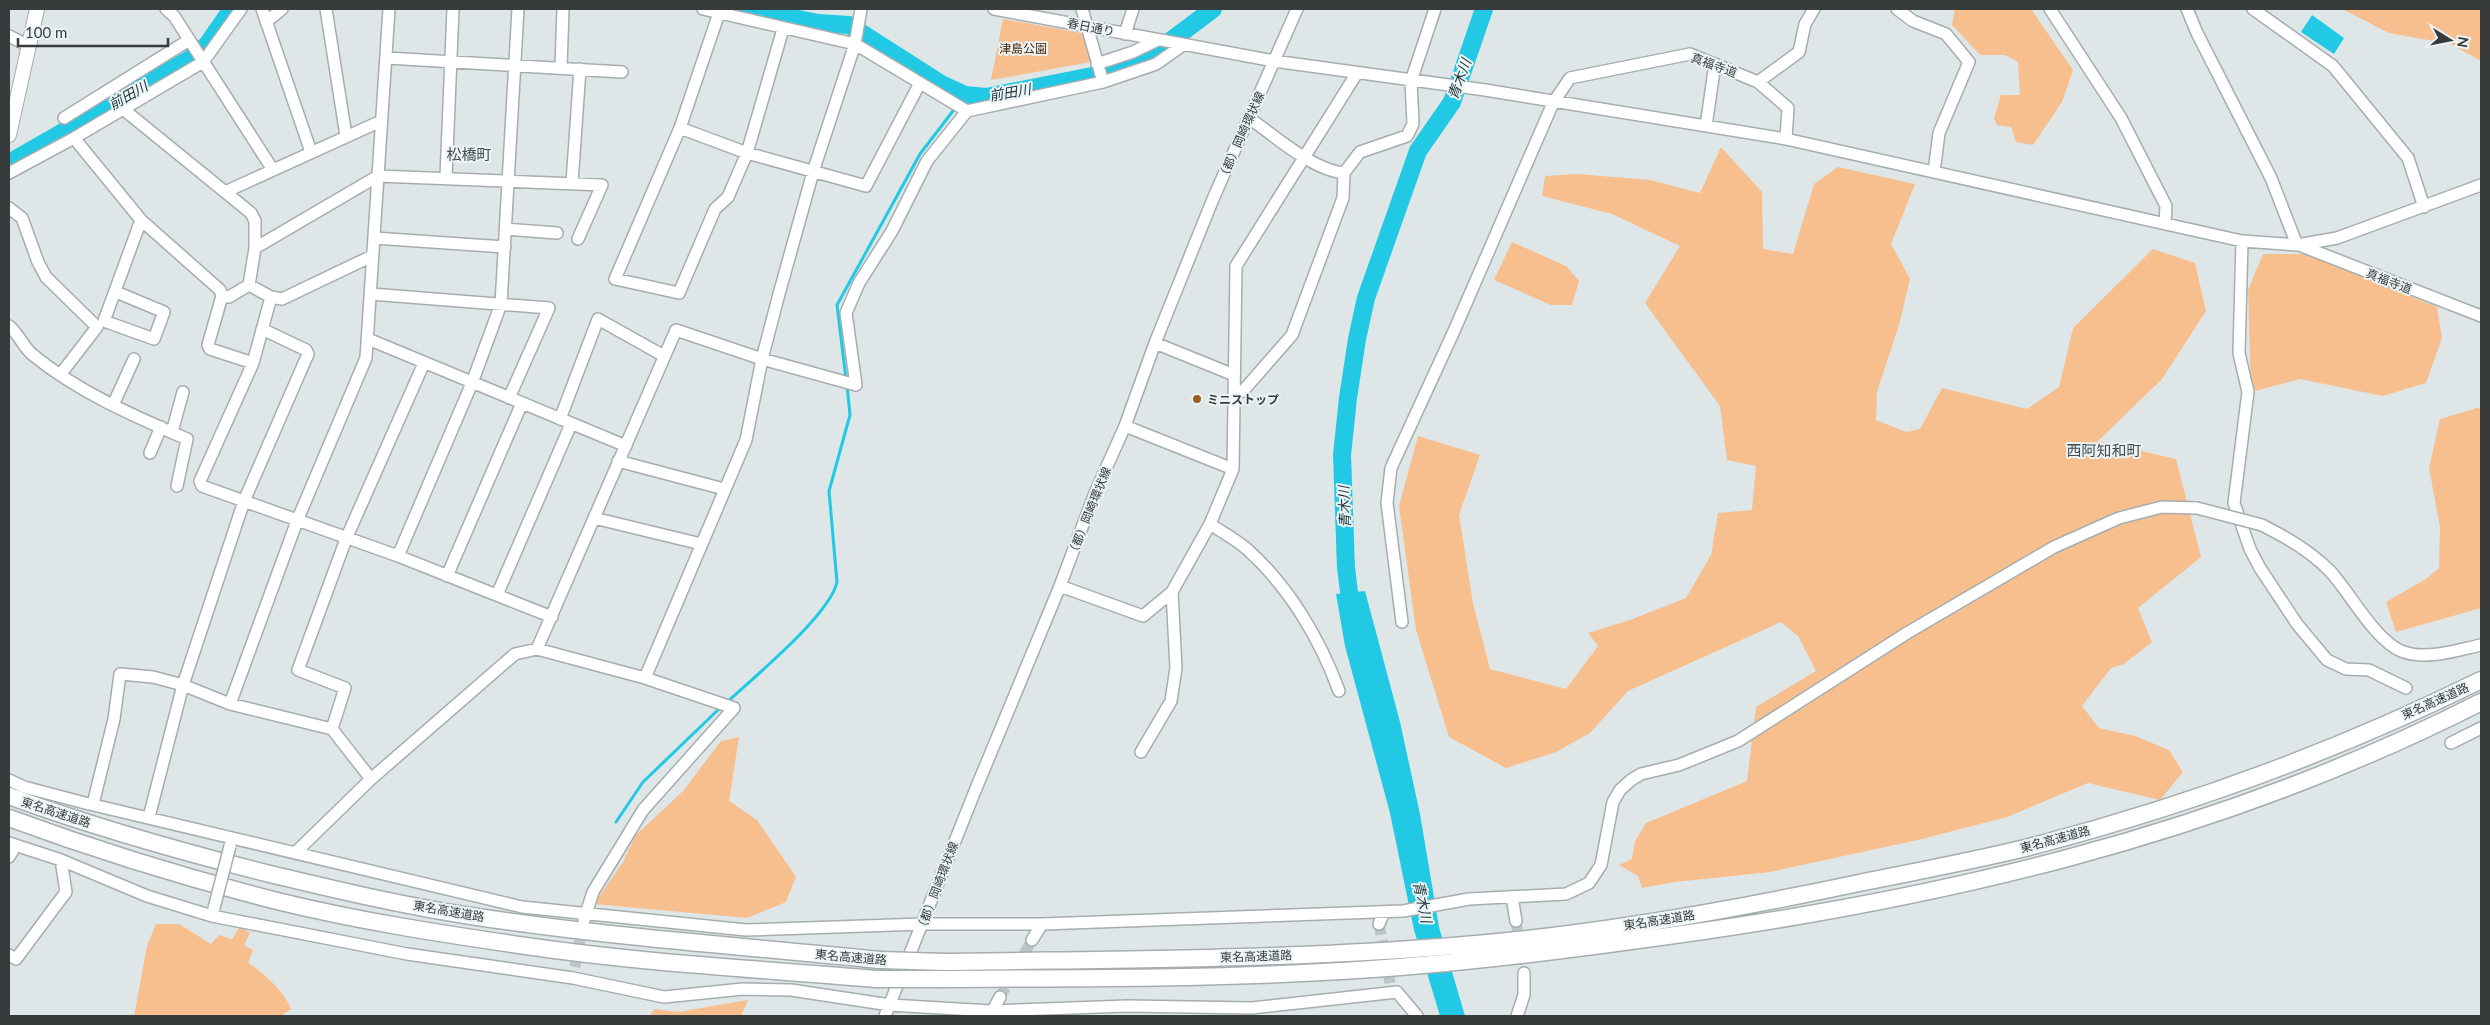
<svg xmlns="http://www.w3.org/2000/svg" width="2490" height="1025" font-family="Lato,'Noto Sans JP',sans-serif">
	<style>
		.green { fill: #f8bf8e }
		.water { fill: #22c9e4 }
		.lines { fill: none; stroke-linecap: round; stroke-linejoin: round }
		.stream { stroke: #22c9e4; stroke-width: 3 }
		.river { stroke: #22c9e4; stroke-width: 18 }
		.minor-tunnel { stroke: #bdc4c5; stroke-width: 11; stroke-dasharray: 11 5.5; stroke-linecap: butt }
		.minor-casing { stroke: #a6adaf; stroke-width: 14 }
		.major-casing { stroke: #a6adaf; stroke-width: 16 }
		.highway-casing { stroke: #a6adaf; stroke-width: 19 }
		.minor { stroke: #fff; stroke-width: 11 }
		.major { stroke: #fff; stroke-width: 14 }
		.highway { stroke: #fff; stroke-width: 16 }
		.minor-bridge-casing { stroke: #a6adaf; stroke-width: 14; stroke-linecap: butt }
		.highway-bridge-casing { stroke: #a6adaf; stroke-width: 19; stroke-linecap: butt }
		.minor-bridge { stroke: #fff; stroke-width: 11 }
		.highway-bridge { stroke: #fff; stroke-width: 16 }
		.poi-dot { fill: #9b5e21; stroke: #ebf3f4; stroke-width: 2 }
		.labels { text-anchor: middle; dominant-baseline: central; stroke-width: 4; stroke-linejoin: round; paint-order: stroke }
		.street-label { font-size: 12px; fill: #383b3b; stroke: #ebf3f4 }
		.park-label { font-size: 12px; fill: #452606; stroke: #ebf3f4 }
		.poi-label { font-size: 12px; font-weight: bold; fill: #383b3b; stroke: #ebf3f4; text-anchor: start }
		.water-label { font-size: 14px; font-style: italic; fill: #193137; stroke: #ebf3f4 }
		.quarter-label { font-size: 15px; fill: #464c4d; stroke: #ebf3f4 }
	</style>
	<rect width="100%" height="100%" fill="#dee6e7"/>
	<path class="green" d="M1955 9H2031L2073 70 2062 102 2033 145 2016 142 2011 127 1997 125 1994 118 2001 95H2020L2018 62 2005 55H1980L1952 25Z
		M2342 9H2481V61L2451 44 2389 33Z
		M1003 19 1082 33 1091 62 991 80Z
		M1721 147 1762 192 1763 249 1793 254 1814 184 1838 167 1915 184 1891 244 1910 279 1899 325 1877 392 1876 420 1906 432 1920 429 1942 388 2027 409 2059 387 2073 328 2153 249 2195 263 2206 311 2162 379 2098 441 2176 459 2201 557 2138 608 2152 642 2124 664 2111 668 2082 706 2099 728 2135 736 2169 750 2183 772 2160 800 2088 783 2007 817 1922 839 1770 872 1675 882 1642 888 1638 876 1619 865 1632 859 1635 841 1646 823 1747 781 1756 707 1816 671 1798 636 1781 622 1628 691 1590 733 1556 752 1506 768 1449 737 1416 630 1399 506 1418 436 1480 455 1459 515 1473 603 1490 669 1566 689 1598 646 1588 633 1630 620 1686 598 1711 555 1718 513 1752 510 1756 466 1727 460 1720 406 1645 303 1680 246 1612 214 1542 196 1545 176 1577 174 1650 180 1700 193Z
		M1512 242 1566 266 1579 281 1572 305H1551L1494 280Z
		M2263 254H2307L2437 307 2442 338 2426 383 2383 396 2300 379 2251 392 2248 290Z
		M2477 408 2481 409V608L2396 632 2386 602 2426 579 2439 568 2440 527 2429 468 2440 419Z
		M739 737 729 801 757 820 796 877 786 902 747 918 594 904 623 862 635 836 683 791 721 741Z
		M156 924H179L211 944 219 935 232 939 240 927 250 933 244 945 253 950 248 963C264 973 284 991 291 1009L281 1016H134L147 946Z
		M748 1000 741 1016H650L654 1009 678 1012Z"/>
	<path class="water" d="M2312 15 2344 38 2334 54 2301 32Z
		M1365 591 1400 722 1420 814 1439 927 1465 1016H1440L1414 930 1390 813 1345 646 1336 594Z"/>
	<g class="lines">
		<path class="stream" d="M959 102 965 95
			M846 379 837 305 920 154 956 107
			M726 703C753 678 830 615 837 582L829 491 850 415 847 385
			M616 822 643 782 721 707"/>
		<path class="river" d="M748 9 818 23 849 25 943 85 965 95 986 97 1092 76 1149 57 1213 9
			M9 163 190 59 207 45 232 9
			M1352 616 1346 568 1342 455 1348 398 1357 339 1366 298 1418 151 1452 102 1484 9"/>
		<path class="minor-tunnel" d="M1516 921 1524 973
			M1379 924 1390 983
			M575 967 583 924
			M1000 997 1032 940"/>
		<g class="minor-casing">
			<path id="minor" d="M166 9 174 16 273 170
				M262 9 311 152
				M326 9 346 136
				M703 9 855 44 967 111
				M994 9 1274 61 1485 90 1786 139 2242 241 2297 245 2337 238 2481 185
				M1082 9 1103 82
				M1897 9 1913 21 1946 34 1969 62 1939 133 1934 172
				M2050 9 2121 118 2166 206 2165 224
				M2187 9 2197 33 2271 178 2297 245
				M2253 9 2333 66 2408 158 2424 207
				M719 13 680 128 615 279 679 293 715 209 728 197 747 153 783 29
				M266 22 282 9
				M1125 34 1133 9
				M9 36 29 46
				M387 58 622 72
				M1097 64 1133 52 1158 40
				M561 67 563 9
				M1758 82 1799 52 1805 24 1814 9
				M123 109 251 213 255 221V248L378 176 602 185 578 239
				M64 118 189 40
				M1249 118C1275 136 1312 170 1344 173L1360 152 1407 136 1413 124 1411 81 1435 9
				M1706 126 1715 64
				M680 128 747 153 866 186 920 83
				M74 138 141 220 220 290 222 296 208 345 210 349 253 363
				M9 173 74 138 203 62 241 9
				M446 177 453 9
				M572 183 580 69
				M225 192 381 121
				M9 208 22 218 38 262 46 277 97 327 60 375
				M506 229 557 233
				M374 238 505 247
				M2242 241 2239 353 2248 392 2234 503 2250 549 2260 568 2297 624 2327 660 2346 669 2369 670 2406 688
				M2299 245 2481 316
				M249 285 255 248
				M116 292 164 312 154 339 104 321 141 220
				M371 294 549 308 509 398
				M222 296 229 297 249 285 271 297 282 299 372 256
				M271 297 253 363 200 481 202 486 398 556 552 617
				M9 326C19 334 23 347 33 355 78 392 134 416 187 439L177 486
				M262 329 306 350 308 354 244 501 183 685 230 704 332 729 371 779
				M368 339 626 446
				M1155 343 1234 375
				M1234 392 1243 391 1292 335 1343 198 1344 173
				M113 405 134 359
				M560 419 598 319 664 356
				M1125 426 1233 469
				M172 432 183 392
				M150 453 161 427
				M618 461 724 489
				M594 518 701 544
				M1210 524C1222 532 1237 540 1248 550 1289 587 1320 639 1339 691
				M2277 533C2296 543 2315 556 2330 571 2350 593 2375 640 2401 651 2426 661 2457 650 2481 645
				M398 556 472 383 501 304 518 9
				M447 576 522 403
				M1060 586 1143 616 1172 592
				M497 595 571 424
				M1402 622 1387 503 1391 468 1454 331 1553 103 1570 78 1690 54 1758 82 1788 108 1786 139
				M537 649 676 330 762 359 856 385 846 313 859 283 892 231 927 161 967 111 1103 82 1156 64 1183 45
				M645 678 746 440 762 359 779 294 813 172 855 44 861 9
				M230 704 297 521 366 358 389 9
				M332 729 345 688 298 670 346 539 424 363
				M2451 743 2481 728
				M1141 752 1171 701 1176 668 1172 592 1210 524 1233 469 1236 266 1357 73
				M9 780 24 787 85 803 522 907 746 930 923 924H1042L1403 911 1469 899 1566 894 1589 883 1601 865 1613 802 1620 790 1631 780 1641 774 1679 765 1738 741 1907 633 2054 547 2119 518 2162 507 2197 508
				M93 804 114 719 120 674 153 677 183 685 149 817
				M9 843 61 860 147 896 212 916 407 954 573 978 664 997 743 989 791 990 890 1005 991 1011 1127 1006 1252 1008 1397 992 1417 1016
				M296 852 371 779 515 654 537 649 645 678 734 708 643 810 593 892 584 920
				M9 857 16 845
				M1512 897 1516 921
				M1379 924 1384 912
				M1032 940 1042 924
				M9 955 16 959 66 892 61 860
				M885 1016 975 791 1060 586 1095 493 1125 426 1155 343 1213 199 1297 9
				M990 1016 1000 997
				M1517 1016 1524 995V973"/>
		</g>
		<g class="major-casing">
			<path id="major" d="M9 135 37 9"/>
		</g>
		<g class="highway-casing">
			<path id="highway" d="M9 796C94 827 182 852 270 874 337 890 404 906 471 916 607 937 744 946 880 960
				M9 818C96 850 186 878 277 901 358 921 443 934 526 946 642 963 760 969 876 979
				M945 962C1122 959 1299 960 1476 944 1604 933 1732 910 1859 883 1913 872 1967 862 2021 849 2179 809 2335 752 2481 680
				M943 979C1070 978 1197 979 1323 972 1426 967 1529 955 1631 941 1927 903 2214 838 2481 702"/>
		</g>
		<use href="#minor" class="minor"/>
		<use href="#major" class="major"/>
		<use href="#highway" class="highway"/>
		<g class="minor-bridge-casing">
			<path id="minor-bridge" d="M2197 508 2262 525 2277 533
				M214 908 230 846"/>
		</g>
		<g class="highway-bridge-casing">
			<path id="highway-bridge" d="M880 960 945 962
				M876 979H943"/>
		</g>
		<use href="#minor-bridge" class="minor-bridge"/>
		<use href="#highway-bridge" class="highway-bridge"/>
	</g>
	<circle class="poi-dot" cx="1197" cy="399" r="5"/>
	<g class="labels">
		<g class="street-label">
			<text transform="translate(1091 27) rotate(11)">春日通り</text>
			<text transform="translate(1714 65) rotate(20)">真福寺道</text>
			<text transform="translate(1241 136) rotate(-66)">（都）岡崎環状線</text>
			<text transform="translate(2389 281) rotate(21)">真福寺道</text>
			<text transform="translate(1089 512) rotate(-68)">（都）岡崎環状線</text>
			<text transform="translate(2435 701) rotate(-24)">東名高速道路</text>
			<text transform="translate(56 812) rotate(18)">東名高速道路</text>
			<text transform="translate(2055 839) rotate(-15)">東名高速道路</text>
			<text transform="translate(937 887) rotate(-69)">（都）岡崎環状線</text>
			<text transform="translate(449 911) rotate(10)">東名高速道路</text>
			<text transform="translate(1659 920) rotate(-9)">東名高速道路</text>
			<text transform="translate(1256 956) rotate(-2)">東名高速道路</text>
			<text transform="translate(851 957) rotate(5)">東名高速道路</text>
		</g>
		<g class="park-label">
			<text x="1023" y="48">津島公園</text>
		</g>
		<g class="poi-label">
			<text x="1207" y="399">ミニストップ</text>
		</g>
		<g class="water-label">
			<text transform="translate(1459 79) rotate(-70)">青木川</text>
			<text transform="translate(1010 92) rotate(-10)">前田川</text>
			<text transform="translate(128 95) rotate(-30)">前田川</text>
			<text transform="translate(1344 507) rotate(-92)">青木川</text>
			<text transform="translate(1423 902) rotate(78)">青木川</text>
		</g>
		<g class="quarter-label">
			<text x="469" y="154">松橋町</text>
			<text x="2104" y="450">西阿知和町</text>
		</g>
	</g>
	<rect width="2490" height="1025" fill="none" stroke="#383b3b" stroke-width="20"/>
	<g transform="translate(2450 40) rotate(100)" stroke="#ebf3f4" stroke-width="4" paint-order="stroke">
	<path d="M0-4L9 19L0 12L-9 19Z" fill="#383b3b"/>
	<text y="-8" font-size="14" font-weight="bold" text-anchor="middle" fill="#383b3b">N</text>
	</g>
	<path d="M18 38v8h150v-8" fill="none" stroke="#383b3b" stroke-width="2.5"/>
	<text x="25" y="38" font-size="15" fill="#383b3b" stroke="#ebf3f4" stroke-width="4" paint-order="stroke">100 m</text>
</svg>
